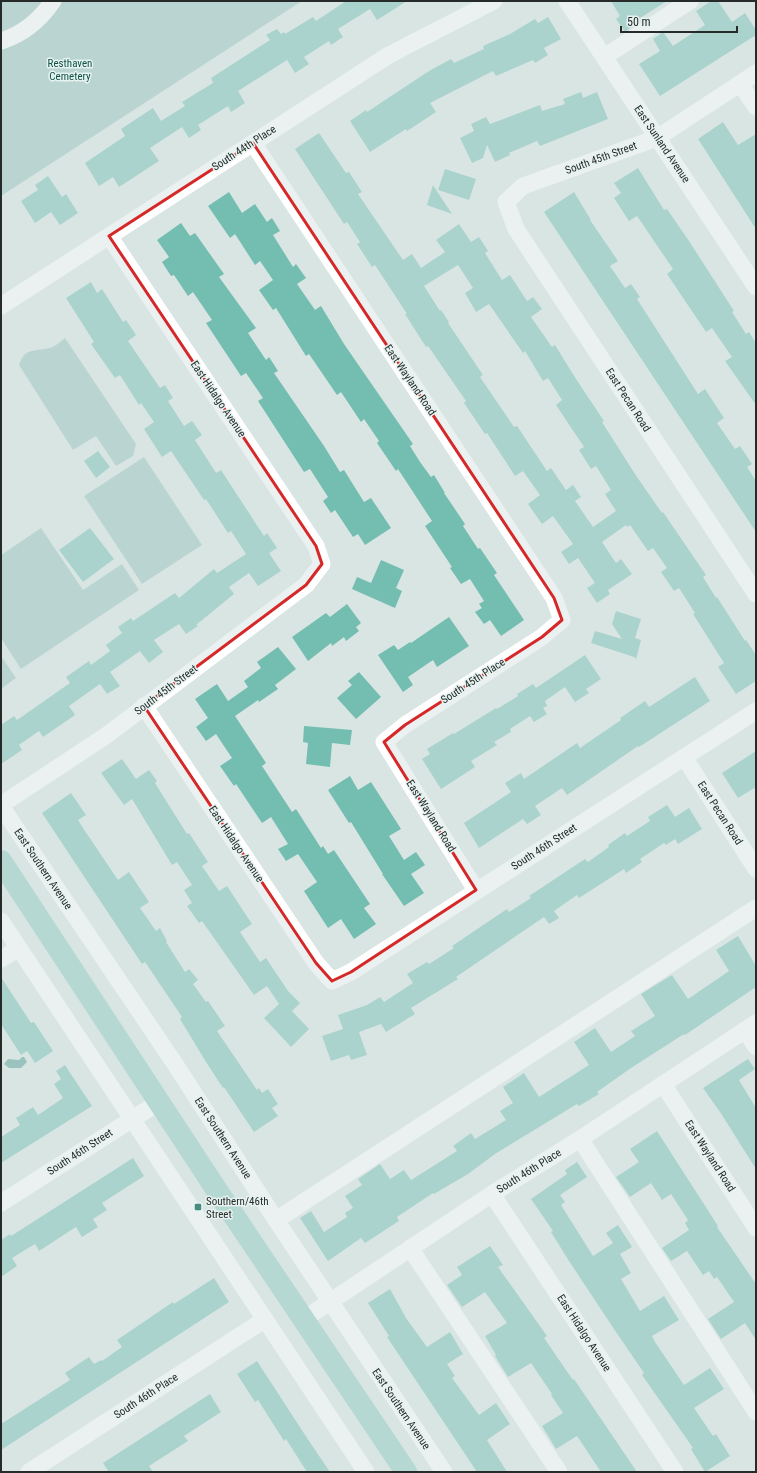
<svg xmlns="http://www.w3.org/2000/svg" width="757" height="1473" font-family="'Roboto Condensed',sans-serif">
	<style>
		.green { fill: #96c2ba }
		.water { fill: #509a8f }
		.building { fill: #73bdb1; fill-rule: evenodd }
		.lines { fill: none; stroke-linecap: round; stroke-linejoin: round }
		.minor { stroke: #fff; stroke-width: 17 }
		.major { stroke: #89c7be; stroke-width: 22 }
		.marked { fill: none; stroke: #d62828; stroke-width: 3; stroke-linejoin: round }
		.poi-dot { fill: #478b81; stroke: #e6f3f0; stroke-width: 1.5 }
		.labels { text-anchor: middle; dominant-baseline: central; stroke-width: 3; stroke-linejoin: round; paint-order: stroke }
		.park-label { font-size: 11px; fill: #0e5048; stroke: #e6f3f0 }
		.street-label { font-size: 11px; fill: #262b2a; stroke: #e6f3f0 }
		.poi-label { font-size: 11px; fill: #262b2a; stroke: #e6f3f0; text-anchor: start }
	</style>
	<rect width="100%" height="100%" fill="#d9e5e3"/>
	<path class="green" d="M1 1H302L1 196Z
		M65 338 136 444 133 456 116 466 96 436 73 450 19 365C25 347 34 352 49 348 55 347 61 341 65 338Z
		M144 457 202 545 142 584 84 496Z
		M41 528 83 590 122 564 139 590 21 669 1 638V555Z
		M1 656 16 678 1 689Z"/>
	<path class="water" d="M22 1057H24L27 1062 21 1068H9L4 1064 8 1059 19 1060Z"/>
	<path class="building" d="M346 1H407L377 20 370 9 338 29 343 37 331 45 329 41 304 57 309 64 295 73 287 60 238 91 245 103 231 112 228 106 198 125 201 130 189 138 182 127 150 148 159 161 119 187 113 177 99 186 85 163 125 136 121 129 153 108 161 121 185 106 182 102 213 83 211 78 270 40 266 35 277 29 281 34 284 32 285 34 313 17 316 21Z
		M611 1H667L637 20 638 22 625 32 616 19 620 16Z
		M711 1H718L732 22 745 13 756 30V35L660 96 639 64 660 51 653 39 663 32 673 46 705 25 696 11Z
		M548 17 561 39 544 48 548 55 535 63 533 60 496 76 493 71 430 103 436 112 407 131 406 129 370 152 350 121 366 110 367 112 429 71 451 59 454 63 484 49 483 46 510 34 535 19 538 23Z
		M581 92 583 98 597 92 608 119 540 146 537 141 509 153 510 155 495 162 487 145 483 158 472 163 460 138 474 131 471 124 486 117 490 124 540 105 542 111 565 104 563 99Z
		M723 122 738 145 756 134V229L698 139Z
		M319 133 346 173 349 172 362 192 358 194 403 260 412 254 421 268 445 252 436 240 459 224 471 242 479 237 488 251 485 253 502 280 510 275 527 301 533 297 542 309 531 317 552 347 555 345 576 379 604 421 602 422 635 474 662 513 663 512 693 556 706 575 703 577 716 598 717 597 745 641 746 640 756 655V681L736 694 718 667 724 663 693 614 695 613 679 588 674 591 661 572 667 568 653 548 648 551 630 525 627 527 626 525 602 542 616 563 621 559 632 574 608 590 610 594 597 603 587 588 595 583 578 558 569 564 561 552 573 544 553 516 542 524 528 504 540 495 523 471 515 476 487 433 485 434 464 403 466 401 428 346 426 347 405 314H407L375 265 372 267 357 244 360 242 347 222 344 224 295 149ZM458 265 473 288 465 293 476 312 489 304 523 353 525 351 543 381 548 378 562 400 556 405 584 447 579 450 591 469 596 466 611 490 605 494 616 511 593 527 575 501 581 497 573 485 566 490 551 468 547 471 517 426 514 427 480 377 483 375 448 323 449 322 441 310 440 311 424 286Z
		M638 168 664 210 667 209 689 241 734 311 732 312 746 334 749 332 756 343V405L725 361 732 357 712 328 706 332 667 274 673 269 637 216 629 221 614 198 621 193 614 183Z
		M445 169 476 179 469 200 438 190Z
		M48 176 62 197 66 194 78 213 60 225 51 212 35 223 21 201 38 190 35 185Z
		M433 185 452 214 427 205Z
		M229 192 242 213 255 204 267 222 272 218 280 231 273 235 293 267 296 264 306 278 297 284 315 310 321 306 344 344 413 444 410 446 420 462 431 477 434 475 445 493H444L465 524 463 526 478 549 480 548 497 573 494 575 524 620 501 636 490 620 484 624 475 612 482 608 479 604 484 601 470 579 461 584 450 568 452 567 425 526 432 521 398 469 396 471 377 443 379 441 364 419 361 422 341 392 337 395 309 354 306 356 276 308 273 310 259 290 273 280 260 261 255 265 235 234 230 238 208 206Z
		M574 192 591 220H590L618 261 610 266 625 288 631 284 640 297 637 299 698 394 705 389 724 418 717 423 735 449 740 446 752 464 747 467 756 481V532L544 212Z
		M181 223 190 236 195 233 224 274 219 277 256 328 248 333 266 360 269 357 278 371 274 373 324 446 340 472 344 470 364 502 371 498 391 528 365 545 358 534 353 537 335 510 331 513 323 501 328 497 310 469 304 472 258 401 263 398 246 373 241 376 206 323 212 320 193 292 188 296 174 275 171 276 162 262 169 257 157 240Z
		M91 282 97 293 102 289 123 322 126 320 136 335 128 341 160 388 165 385 173 398 168 401 184 426 192 421 202 435 195 440 216 473 221 470 264 536 267 533 277 548 269 553 281 571 258 586 249 573 229 587 234 594 196 625 198 626 186 634 179 624 154 640 163 652 149 663 140 651 110 672 120 686 107 694 100 684 69 706 75 715 43 737 39 731 19 745 22 750 1 764V725L14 716 17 720 70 683 66 677 89 661 91 665 110 651 106 645 122 633 118 627 131 618 133 621 175 593 179 598 214 569 217 573 246 554 231 531 228 533 206 499 204 500 171 451 162 457 144 429 154 422 141 403 139 405 120 375 115 378 91 344 94 342 66 298Z
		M98 451 110 467 96 478 84 461Z
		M90 528 114 559 83 582 59 550Z
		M381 560 404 570 396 588 402 591 395 608 352 589 357 577 371 583Z
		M347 604 361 623 356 627 359 631 346 641 344 637 332 646 331 643 308 661 292 637 326 613 330 617Z
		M616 611 641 619 635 638 641 640 636 659 634 657 591 643 595 631 622 639 612 624Z
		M449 617 469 646 437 667 433 660 408 677 413 685 403 692 378 655 394 645 398 650 410 642 411 643Z
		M278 647 296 669 275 685 278 689 259 702 258 700 235 716 266 763 262 766 292 812 296 809 321 848 323 846 328 854 334 850 370 904 364 908 376 924 354 939 341 919 328 928 304 891 317 882 298 854 286 861 278 849 288 844 271 817 262 823 236 784 234 786 220 766 232 758 216 734 206 741 196 727 208 718 195 699 217 684 228 701 248 687 244 681 261 668 257 662Z
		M585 655 601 679 586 689 589 693 575 702 565 687 545 701 547 706 543 708 547 714 534 722 530 716 510 729 511 732 494 742 497 745 471 761 475 767 441 789 422 759 430 754 427 749 453 733 454 734 496 708 497 709 518 696 517 694 533 684 536 688Z
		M359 672 381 697 356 719 337 698 352 685 348 681Z
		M695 677 710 701 639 747 638 746 567 795 562 788 535 806 541 815 527 824 523 819 479 848 464 823 511 792 505 783 521 773 524 779 577 743 580 748 621 720 620 718 645 701 649 707Z
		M304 726 352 730 350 745 332 743 330 767 306 764 308 743 303 742Z
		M756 751V787L738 798 722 773Z
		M122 759 136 779 149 770 157 781 155 783 187 834 189 833 208 862 202 866 219 891 227 886 252 924 240 932 260 962 266 958 288 991 300 1003 292 1011 309 1029 291 1047 264 1018 279 1004 267 986 254 995 202 921 199 923 187 906 192 903 184 890 192 885 177 862 172 865 132 799 124 805 101 773Z
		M350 776 358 790 371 782 401 829 389 836 404 860 416 852 425 865 411 874 424 893 404 906 382 874H383L351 822 349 823 328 790Z
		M71 793 86 815 78 820 83 828 118 880 129 872 149 902 140 908 156 931 160 928 167 941 166 942 185 972 189 969 198 980 193 984 206 1002 208 1001 225 1026 217 1031 257 1090 259 1088 262 1093 268 1089 278 1104 272 1108 278 1116 254 1132 224 1087 223 1088 206 1062 180 1019 182 1017 145 962 142 964 42 813Z
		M667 805 675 817 689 808 702 829 678 844 675 839 666 845 664 843 640 859 642 862 626 873 624 869 579 898 577 895 554 911 559 918 549 924 544 917 456 977 458 979 411 1008 415 1014 386 1032 381 1024 359 1032 367 1055 351 1060 349 1055 331 1061 322 1036 343 1029 338 1015 367 1005 380 997 384 1002 413 983 407 974 427 962 429 964 454 948 452 946 507 909 509 912 531 898 529 896 585 859 588 862 609 847 608 845 625 833 627 836 650 821 648 817Z
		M738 936 756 966V987L685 1035 684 1034 631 1068 597 1092 599 1094 579 1106 577 1104 495 1154 468 1174 434 1194 433 1193 397 1217 399 1221 365 1243 361 1238 328 1261 300 1218 311 1211 324 1232 347 1217 345 1213 353 1208 345 1196 362 1185 358 1179 380 1164 390 1179 404 1170 411 1180 457 1151 453 1146 471 1133 475 1139 506 1120 500 1111 513 1103 503 1087 524 1073 539 1097 589 1065 574 1042 595 1028 611 1052 635 1036 631 1031 655 1016 641 994 672 975 688 999 729 971 716 950Z
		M1 977 31 1023 34 1022 53 1051 35 1063 27 1051 21 1055 1 1024Z
		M748 1059 755 1069 739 1080 756 1108V1169L720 1112 703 1088Z
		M65 1065 92 1106 1 1163V1137L20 1125 16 1118 33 1107 38 1115 63 1098 54 1084 61 1079 56 1071Z
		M657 1131 718 1226 717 1227 756 1284V1340L745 1323 721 1339 708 1319 734 1302 717 1277 714 1279 709 1271 703 1275 687 1251 671 1261 662 1248 689 1230 685 1223 688 1220 671 1194 662 1200 651 1183 630 1197 616 1177 639 1162 630 1149Z
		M133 1158 144 1176 102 1203 107 1210 93 1219 98 1227 82 1237 76 1227 39 1251 35 1244 12 1258 17 1266 1 1277V1240L10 1234 11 1236Z
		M577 1162 587 1177 560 1195 565 1202 561 1205 593 1256 613 1243 606 1233 618 1225 632 1247 620 1254 631 1273 621 1279 640 1311 664 1296 679 1320 652 1336 655 1342 684 1385 710 1368 724 1389 694 1408 713 1436 716 1434 730 1456 705 1472 691 1449 693 1448 642 1375 644 1373 616 1332 569 1261 551 1232 553 1231 531 1199 567 1174 565 1170Z
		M490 1246 503 1265 498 1267 547 1336 544 1338 573 1380 574 1379 637 1472H601L577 1436 556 1449 542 1426 563 1413 551 1395 552 1394 531 1363 508 1377 495 1356 496 1355 485 1336 507 1323 485 1292 462 1307 447 1285 462 1275 457 1267Z
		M214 1278 229 1302 1 1450V1424L70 1380 65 1373 89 1357 94 1364 101 1360 102 1361 122 1347 117 1340 173 1302 174 1304Z
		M390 1289 406 1318 427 1347 450 1332 463 1354 447 1364 455 1376 452 1378 479 1415 496 1403 510 1424 487 1440 507 1472H477L387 1337 389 1336 368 1303Z
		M257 1361 309 1441 330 1472H307L286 1439 284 1441 258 1400 255 1402 237 1374Z
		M210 1394 221 1412 184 1436 188 1441 149 1466 153 1472H109L103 1463Z"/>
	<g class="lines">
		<path class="minor" d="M567 1 756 287
			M1 41C24 34 40 20 53 1
			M604 57 690 1
			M756 73 657 138 523 186 506 202 516 229 756 594
			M740 84 756 107
			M253 143 554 598 562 620 542 637 405 725 384 742 476 890
			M1 306 389 55 494 1
			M144 706 316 963 332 981 351 972 756 711
			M684 757 756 869
			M1 805 107 735 306 585 322 564 316 546 109 236
			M1 806 175 1064 276 1220 444 1472
			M1 921 366 1472
			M1 959 19 948
			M745 1030 756 1047
			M663 1084 756 1228
			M580 1139 756 1412
			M492 1194 675 1472
			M1 1203 159 1102
			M276 1220 756 908
			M410 1248 559 1472
			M304 1319 492 1194 580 1139 756 1023
			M29 1472 264 1320"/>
		<path class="major" d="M1 861 218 1192 406 1472"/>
	</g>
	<path d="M0 0H757V1473H0ZM253 143 554 598 562 620 542 637 405 725 384 742 476 890 351 972 332 981 316 963 144 706 306 585 322 564 316 546 109 236Z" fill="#d9e5e3" fill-opacity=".55" fill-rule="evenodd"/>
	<path class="marked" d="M253 143 554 598 562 620 542 637 405 725 384 742 476 890 351 972 332 981 316 963 144 706 306 585 322 564 316 546 109 236Z"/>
	<rect class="poi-dot" x="194" y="1203" width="8" height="8" rx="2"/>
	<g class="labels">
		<g class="park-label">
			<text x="70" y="63">Resthaven<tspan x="70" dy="13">Cemetery</tspan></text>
		</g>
		<g class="street-label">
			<text transform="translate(662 144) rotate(56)">East Sunland Avenue</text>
			<text transform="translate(244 148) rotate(-33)">South 44th Place</text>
			<text transform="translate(601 158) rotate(-20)">South 45th Street</text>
			<text transform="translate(410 380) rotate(56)">East Wayland Road</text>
			<text transform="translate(218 399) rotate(56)">East Hidalgo Avenue</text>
			<text transform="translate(628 400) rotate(57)">East Pecan Road</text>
			<text transform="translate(473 681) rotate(-33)">South 45th Place</text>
			<text transform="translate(166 690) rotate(-37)">South 45th Street</text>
			<text transform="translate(720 813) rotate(57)">East Pecan Road</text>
			<text transform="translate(431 816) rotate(58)">East Wayland Road</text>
			<text transform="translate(236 844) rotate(56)">East Hidalgo Avenue</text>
			<text transform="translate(544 847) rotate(-33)">South 46th Street</text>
			<text transform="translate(43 869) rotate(56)">East Southern Avenue</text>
			<text transform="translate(223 1138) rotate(57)">East Southern Avenue</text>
			<text transform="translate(80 1152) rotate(-33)">South 46th Street</text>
			<text transform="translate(710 1156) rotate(57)">East Wayland Road</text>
			<text transform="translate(529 1171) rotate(-32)">South 46th Place</text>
			<text transform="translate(584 1333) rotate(57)">East Hidalgo Avenue</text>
			<text transform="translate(146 1396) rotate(-33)">South 46th Place</text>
			<text transform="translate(401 1409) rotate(56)">East Southern Avenue</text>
		</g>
		<g class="poi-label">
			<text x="206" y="1201">Southern/46th<tspan x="206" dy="13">Street</tspan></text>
		</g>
	</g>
	<rect width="757" height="1473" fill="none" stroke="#262b2a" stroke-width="4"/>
	<path d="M621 26v6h116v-6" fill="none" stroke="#262b2a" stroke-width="2"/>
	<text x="627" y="26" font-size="12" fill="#262b2a" stroke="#e6f3f0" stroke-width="3" paint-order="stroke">50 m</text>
</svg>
